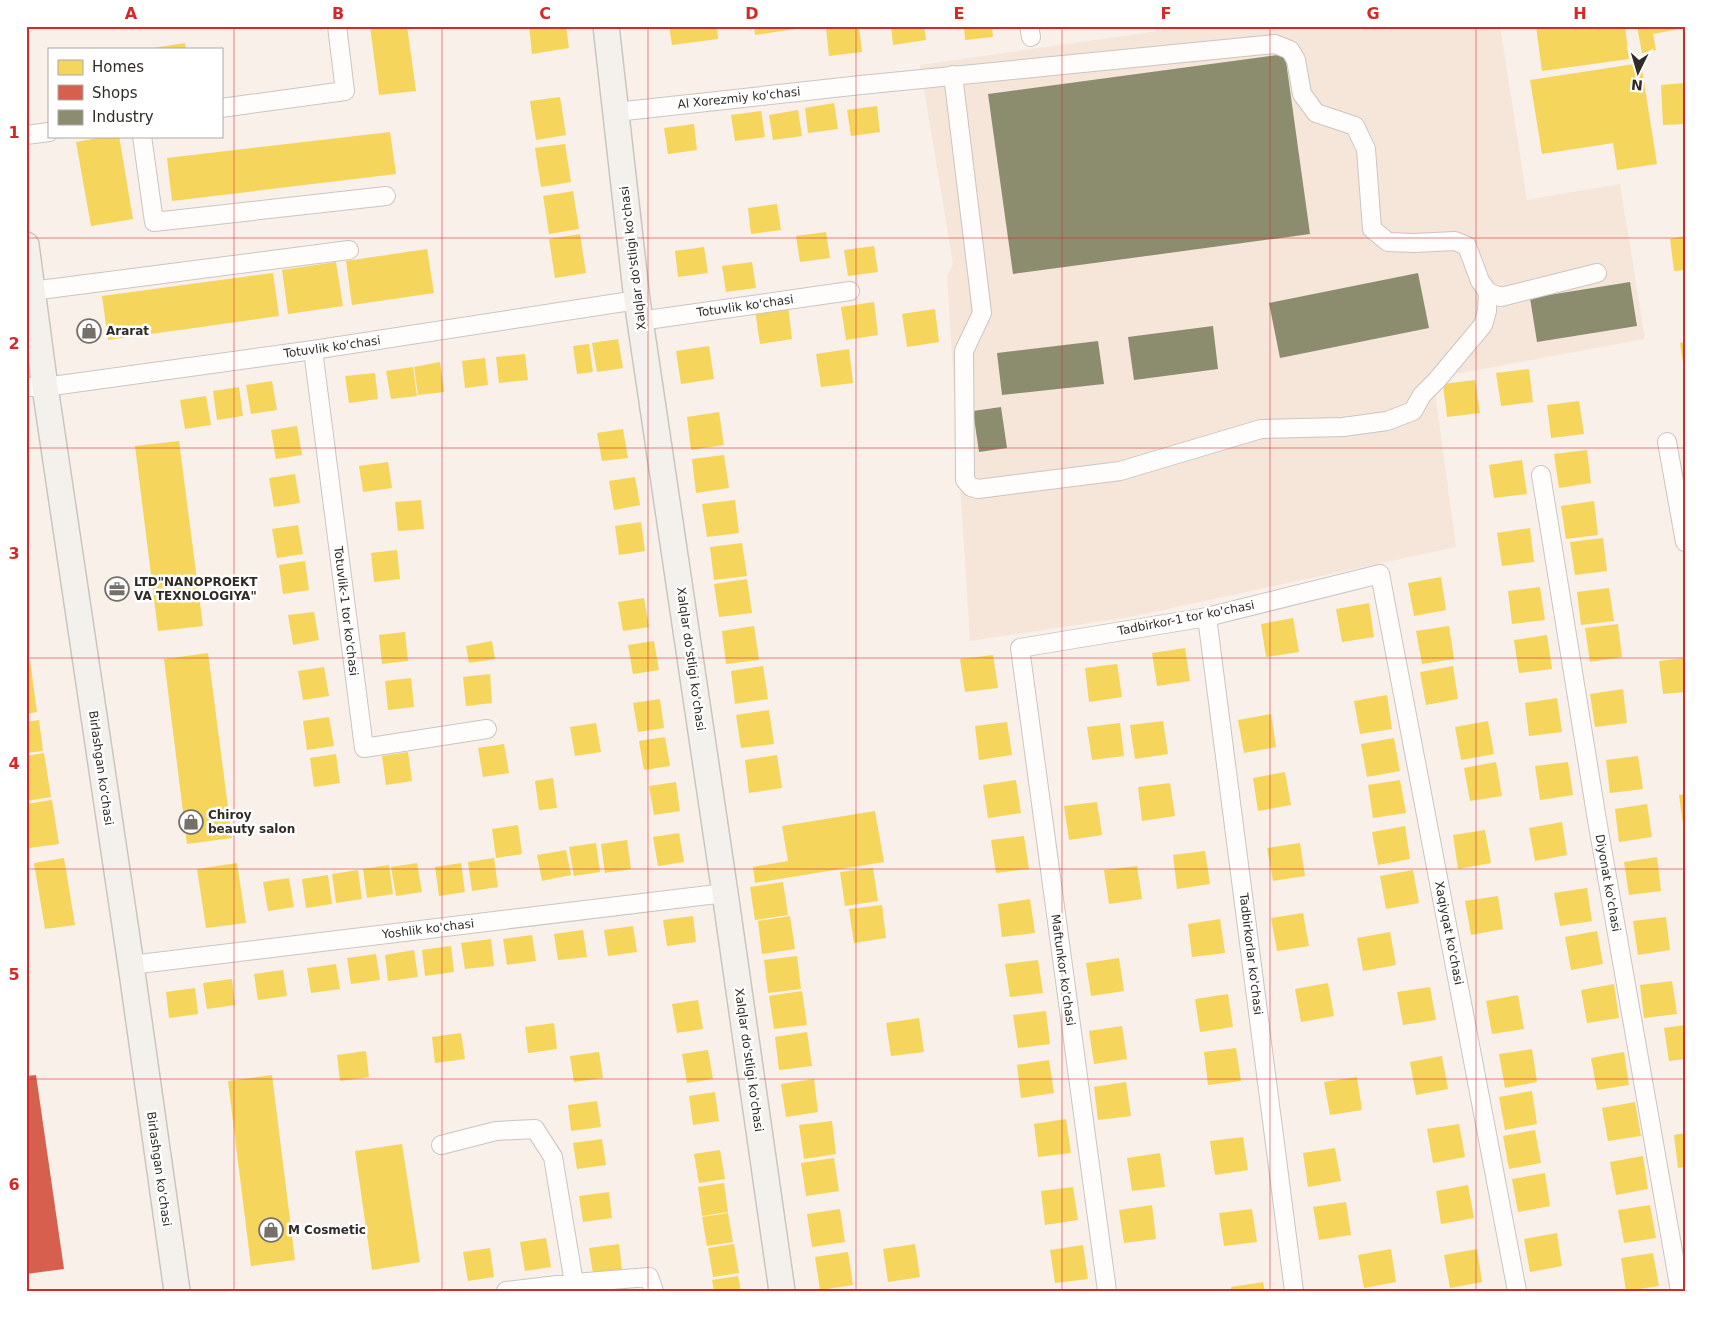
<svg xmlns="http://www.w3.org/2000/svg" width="1711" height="1317" font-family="'DejaVu Sans',sans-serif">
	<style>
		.built { fill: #f5e6d9 }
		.homes { fill: #f6d55c }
		.shops { fill: #d6604d }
		.industry { fill: #8c8c6e }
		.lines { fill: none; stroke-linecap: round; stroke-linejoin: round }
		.street-casing { stroke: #cbc5c0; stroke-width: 20 }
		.secondary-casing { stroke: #cbc5c0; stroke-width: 28 }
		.street { stroke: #fefdfc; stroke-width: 18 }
		.secondary { stroke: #f4f1ec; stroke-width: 25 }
		.grid { fill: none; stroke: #d62828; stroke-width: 1; stroke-opacity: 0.55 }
		.labels { text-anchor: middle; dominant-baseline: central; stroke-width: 5; stroke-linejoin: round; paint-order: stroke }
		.street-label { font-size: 12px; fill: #302b26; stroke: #fff }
		.poi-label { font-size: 12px; font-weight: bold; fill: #302b26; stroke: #fff; text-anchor: start }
		.neatline { fill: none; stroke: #d62828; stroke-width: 2 }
		.grid-label { font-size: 16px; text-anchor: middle; font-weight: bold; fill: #d62828 }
	</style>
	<rect width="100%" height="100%" fill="#f8f0e9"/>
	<path class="built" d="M1193 26H1500L1527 200 1620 184 1645 339 1433 378 1456 547 1130 617 970 641 947 276 953 264 920 65Z"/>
	<path class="homes" d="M370 26H407L416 91 379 95Z
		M529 26H566L569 48 532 54Z
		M669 26H717L718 39 672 45Z
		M754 26H802V28L755 35Z
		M842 26H859L862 52 829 56 826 28Z
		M891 26H924L926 40 893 45Z
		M964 26H992L993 37 965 40Z
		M1536 26H1625L1629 59 1542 71Z
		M1637 26H1685V28L1653 34 1656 50 1642 53Z
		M185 43 186 49H153V48Z
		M1641 63 1657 164 1617 170 1613 143 1542 154 1530 80Z
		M1685 83V124L1663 125 1661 85Z
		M560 97 566 135 536 140 530 101Z
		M834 103 838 129 808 133 805 108Z
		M877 106 880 132 851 136 847 110Z
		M798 110 802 136 773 140 769 115Z
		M761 111 765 137 735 141 731 115Z
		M694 124 697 150 668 154 664 128Z
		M390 132 396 174 172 201 167 158Z
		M109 136H119L133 219 91 226 76 142Z
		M565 144 571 182 541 187 535 148Z
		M573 191 579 229 549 234 543 196Z
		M777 204 781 230 751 234 748 208Z
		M826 232 830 258 800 262 796 236Z
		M580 234 586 273 555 278 549 239Z
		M1685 236V270L1674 271 1670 239Z
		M874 246 878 272 848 276 844 250Z
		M704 247 708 273 678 277 675 251Z
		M427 249 434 293 352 305 346 261Z
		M336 262 343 306 288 314 282 270Z
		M752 262 756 288 726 292 722 266Z
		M273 273 279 316 108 340 102 296Z
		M874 302 878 335 846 340 841 307Z
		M788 306 792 339 760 344 755 310Z
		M935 309 939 342 907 347 902 314Z
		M618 339 623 368 597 372 592 343Z
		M1685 342V369H1684L1680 343Z
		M589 344 593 372 577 374 573 346Z
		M709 346 714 379 681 384 676 351Z
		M849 349 853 383 821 387 816 354Z
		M525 354 528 380 499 383 496 357Z
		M485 358 488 385 465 388 462 361Z
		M440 362 444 392 418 395 414 367Z
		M413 367 417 396 391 399 386 371Z
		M1529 369 1533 402 1501 406 1496 373Z
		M375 373 378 399 349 403 345 376Z
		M1475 380 1480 413 1447 417 1443 384Z
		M272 381 277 410 251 414 246 385Z
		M239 387 243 416 217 420 213 391Z
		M206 396 211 425 185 429 180 400Z
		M1579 401 1584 434 1551 438 1547 405Z
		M719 412 724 445 691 450 687 417Z
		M297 426 302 455 276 459 271 430Z
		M623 429 628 458 602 461 597 433Z
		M179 441 203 626 158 631 135 446Z
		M1587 450 1591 483 1559 488 1554 454Z
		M724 455 729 488 696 493 692 459Z
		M1522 460 1527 494 1494 498 1489 465Z
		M388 462 392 488 363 492 359 466Z
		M295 474 300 503 274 507 269 478Z
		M635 477 640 505 614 510 609 481Z
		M421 500 424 529 398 531 395 502Z
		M735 500 739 533 707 537 702 504Z
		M1594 501 1598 535 1566 539 1561 506Z
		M641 522 645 551 619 555 615 526Z
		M298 525 303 554 277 558 272 529Z
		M1530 528 1534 562 1502 566 1497 533Z
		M1603 538 1607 571 1575 575 1570 542Z
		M742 543 747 576 714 580 710 547Z
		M397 550 400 579 374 582 371 553Z
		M305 561 309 590 283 594 279 565Z
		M1441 577 1446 610 1414 616 1408 583Z
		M747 579 752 613 719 617 714 584Z
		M1540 587 1545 620 1512 624 1508 591Z
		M1609 588 1614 621 1581 625 1577 592Z
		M644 598 649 627 623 631 618 602Z
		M1369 603 1374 637 1342 642 1336 609Z
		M314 612 319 640 293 645 288 615Z
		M1293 618 1299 652 1266 657 1261 624Z
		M1618 624 1622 657 1590 662 1585 628Z
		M754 626 759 660 726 664 722 631Z
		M1449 626 1454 659 1422 664 1416 631Z
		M405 632 408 661 382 664 379 635Z
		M1547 635 1552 669 1519 673 1514 640Z
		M492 641 495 659 469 663 466 646Z
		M654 641 659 670 633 674 628 645Z
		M1185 648 1190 681 1157 686 1152 653Z
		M208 653 232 838 187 844 164 659Z
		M993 655 998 688 965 692 960 659Z
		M1685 658V692L1663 694 1659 661Z
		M30 660 37 712 26 714V661Z
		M1117 664 1122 697 1089 702 1085 668Z
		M763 666 768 699 735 704 731 671Z
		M1453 666 1458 699 1426 705 1420 672Z
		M324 667 329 696 303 700 298 671Z
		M490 674 492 703 466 706 463 677Z
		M411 678 414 707 388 710 385 681Z
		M1623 689 1627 723 1595 727 1590 694Z
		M1387 695 1392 729 1360 734 1354 701Z
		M1557 698 1562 732 1529 736 1525 703Z
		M660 699 664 728 638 732 633 703Z
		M769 710 774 744 741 748 736 715Z
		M1271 714 1276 747 1244 753 1238 720Z
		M329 717 334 746 307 750 303 721Z
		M39 720 43 751 26 753V722Z
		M1163 721 1168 754 1135 759 1130 725Z
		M1488 721 1494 754 1461 760 1455 727Z
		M1007 722 1012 755 979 760 975 726Z
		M596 723 601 752 575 756 570 727Z
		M1120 723 1124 756 1092 760 1087 727Z
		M665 737 670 766 644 770 639 741Z
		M1394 738 1400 771 1367 777 1361 744Z
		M504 744 509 773 483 777 478 748Z
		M408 752 412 781 386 785 382 756Z
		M44 753 51 797 26 801V756Z
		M336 754 340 783 314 787 310 758Z
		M777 755 782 788 749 793 745 760Z
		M1638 756 1643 789 1610 793 1606 760Z
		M1496 762 1502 796 1470 801 1464 768Z
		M1568 762 1573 795 1540 800 1535 766Z
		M1285 772 1291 805 1258 811 1253 778Z
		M553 778 557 808 539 810 535 781Z
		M1016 780 1021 813 988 818 983 785Z
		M1400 780 1406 813 1373 818 1368 785Z
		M676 782 680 811 654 815 649 786Z
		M1170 783 1175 816 1142 821 1138 787Z
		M1685 794V831H1684L1679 795Z
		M52 800 59 844 29 848 26 827V804Z
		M1097 802 1102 835 1069 840 1064 806Z
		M1647 804 1652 837 1619 842 1615 809Z
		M875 811 884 862 755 883 753 867 788 861 782 826Z
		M1562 822 1567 855 1535 861 1529 828Z
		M518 825 522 854 496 858 492 829Z
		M1405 826 1410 859 1378 865 1372 832Z
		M1485 830 1491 863 1458 869 1453 835Z
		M679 833 684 862 658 866 653 837Z
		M1024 836 1029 869 996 873 991 840Z
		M627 840 631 869 605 873 601 844Z
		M596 843 600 872 574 876 569 847Z
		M1300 843 1305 876 1273 881 1267 848Z
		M566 850 571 875 542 881 537 855Z
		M1205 851 1210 884 1177 889 1173 855Z
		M1657 857 1661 891 1629 895 1624 862Z
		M64 858 75 925 45 929 34 863Z
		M494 858 498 887 472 891 468 862Z
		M237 863 246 923 206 928 197 869Z
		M417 863 422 892 396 896 391 867Z
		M461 863 465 892 439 896 435 867Z
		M389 865 393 894 367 898 363 869Z
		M1137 866 1142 899 1109 904 1104 870Z
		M873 868 878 901 845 906 840 872Z
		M358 870 362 899 336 903 332 874Z
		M1413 870 1419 903 1386 909 1380 876Z
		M328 875 332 904 306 908 302 879Z
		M289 878 294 907 268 911 263 882Z
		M783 882 788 915 755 920 750 887Z
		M1587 888 1592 921 1560 926 1554 893Z
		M1498 896 1503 929 1471 935 1465 901Z
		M1030 899 1035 933 1002 937 998 904Z
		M882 905 886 938 854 943 849 909Z
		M1303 913 1309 946 1277 951 1271 918Z
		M693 916 696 942 667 946 663 920Z
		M790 916 795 949 762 954 758 921Z
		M1666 917 1670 950 1638 955 1633 921Z
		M1220 919 1225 953 1192 957 1188 924Z
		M633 926 637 952 608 956 604 930Z
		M583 930 587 957 558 960 554 934Z
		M1597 931 1603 964 1571 970 1565 937Z
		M1390 932 1396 965 1363 971 1357 938Z
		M532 935 536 961 507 965 503 939Z
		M491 939 494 966 465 969 461 943Z
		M451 946 454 972 425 976 422 950Z
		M414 950 418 977 388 981 385 955Z
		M376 954 380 980 351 984 347 958Z
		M797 956 801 989 768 993 764 960Z
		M1119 958 1124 991 1091 996 1086 963Z
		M1038 960 1043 993 1010 997 1005 964Z
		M336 964 340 989 311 993 307 968Z
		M283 970 287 996 258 1000 254 974Z
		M232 979 235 1005 207 1009 203 983Z
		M1672 981 1677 1014 1644 1018 1640 985Z
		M1328 983 1334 1016 1301 1022 1295 989Z
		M1614 984 1619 1018 1587 1023 1581 990Z
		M1430 987 1436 1020 1403 1025 1397 992Z
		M195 988 198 1014 169 1018 166 992Z
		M802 991 807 1025 774 1029 769 996Z
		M1228 994 1233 1027 1200 1032 1195 999Z
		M1518 995 1524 1029 1492 1034 1486 1001Z
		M698 1000 703 1029 677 1033 672 1004Z
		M1046 1011 1050 1044 1018 1048 1013 1015Z
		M919 1018 924 1052 891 1056 886 1023Z
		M554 1023 557 1049 528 1053 525 1027Z
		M1685 1025V1059L1669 1061 1664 1028Z
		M1122 1026 1127 1059 1094 1064 1089 1031Z
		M807 1032 812 1066 779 1070 775 1037Z
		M461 1033 465 1059 435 1063 432 1037Z
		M1236 1048 1241 1081 1208 1085 1204 1052Z
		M1532 1049 1537 1082 1505 1088 1499 1054Z
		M708 1050 713 1079 687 1083 682 1054Z
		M366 1051 369 1077 340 1081 337 1055Z
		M599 1052 603 1078 574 1082 570 1056Z
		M1624 1052 1629 1085 1597 1090 1591 1058Z
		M1442 1056 1448 1089 1416 1095 1410 1062Z
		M1049 1060 1054 1093 1021 1098 1017 1065Z
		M272 1075 295 1260 251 1266 228 1081Z
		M1357 1077 1362 1110 1330 1115 1324 1082Z
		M814 1079 818 1112 786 1117 781 1084Z
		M1126 1082 1131 1116 1098 1120 1094 1087Z
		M1532 1091 1537 1124 1505 1130 1499 1097Z
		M715 1092 719 1121 693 1125 689 1096Z
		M597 1101 601 1127 571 1131 568 1105Z
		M1635 1102 1641 1136 1608 1141 1602 1108Z
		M1066 1119 1071 1153 1038 1157 1034 1124Z
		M832 1121 836 1154 804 1159 799 1125Z
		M1459 1124 1465 1157 1433 1163 1427 1129Z
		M1535 1130 1541 1163 1509 1169 1503 1136Z
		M1685 1133V1167L1678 1168 1674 1135Z
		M1243 1137 1248 1170 1215 1175 1210 1141Z
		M602 1139 606 1165 577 1169 573 1143Z
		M402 1144 420 1262 372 1270 355 1151Z
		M1335 1148 1341 1181 1308 1187 1303 1153Z
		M720 1150 725 1179 699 1183 694 1154Z
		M1160 1153 1165 1187 1132 1191 1127 1158Z
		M1643 1156 1648 1189 1616 1195 1610 1162Z
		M834 1158 839 1191 806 1196 801 1163Z
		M1545 1173 1550 1206 1518 1212 1512 1179Z
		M724 1183 728 1212 702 1216 698 1187Z
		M1468 1185 1474 1218 1441 1224 1436 1191Z
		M1073 1187 1078 1220 1045 1225 1041 1191Z
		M609 1192 612 1218 583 1222 579 1196Z
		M1346 1202 1351 1235 1319 1240 1313 1207Z
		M1152 1205 1156 1239 1124 1243 1119 1210Z
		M1650 1205 1656 1238 1624 1243 1618 1210Z
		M840 1209 845 1242 812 1247 807 1214Z
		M1252 1209 1257 1242 1224 1246 1219 1213Z
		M728 1213 733 1242 707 1246 702 1217Z
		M1557 1233 1562 1266 1530 1272 1524 1239Z
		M546 1238 551 1267 525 1271 520 1242Z
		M619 1244 622 1270 593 1274 589 1248Z
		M734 1244 739 1273 713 1277 708 1248Z
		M915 1244 920 1277 888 1282 883 1249Z
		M1083 1245 1088 1279 1055 1283 1050 1250Z
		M490 1248 494 1277 468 1281 463 1252Z
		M1391 1249 1396 1282 1364 1288 1358 1255Z
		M1477 1249 1482 1282 1450 1288 1444 1255Z
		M848 1252 853 1285 820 1290 815 1257Z
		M1653 1253 1659 1286 1626 1291 1621 1258Z
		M738 1276 741 1291H714L712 1280Z
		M1263 1282 1265 1291H1231V1287Z"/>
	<path class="shops" d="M36 1075 64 1269 26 1274V1076Z"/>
	<path class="industry" d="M1285 54 1310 234 1013 274 988 94Z
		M1418 273 1429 328 1280 358 1269 303Z
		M1630 282 1637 326 1537 342 1530 298Z
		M1213 326 1218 369 1134 380 1128 337Z
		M1098 341 1104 384 1002 395 997 353Z
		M1001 407 1007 448 979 452 973 411Z"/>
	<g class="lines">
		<g class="street-casing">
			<path id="street" d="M1029 26 1031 37
				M953 75 982 313 964 351 965 480 971 487 978 489 1120 471 1261 429 1343 427 1387 421 1413 411 1422 395 1437 380 1483 325 1487 311 1488 292
				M221 108 345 91 337 26
				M616 112 861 85 1275 44 1290 50 1296 60 1302 94 1316 113 1355 126 1366 149 1372 229 1388 242 1414 243 1455 241 1467 246 1480 281 1488 292 1501 297 1597 273
				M26 135 49 132
				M142 136 154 222 386 196
				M32 291 349 250
				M640 321 850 291
				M313 350 364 748 487 729
				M26 387H45L313 350 637 300
				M1667 442 1685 542
				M1541 475 1597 820 1680 1291
				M1207 617 1294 1291
				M131 965 725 893
				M441 1145 496 1131 535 1129 553 1157 574 1283
				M506 1291 574 1283 649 1277 654 1291
				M1107 1291 1020 648 1207 617 1380 574 1517 1291"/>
		</g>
		<g class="secondary-casing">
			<path id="secondary" d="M606 26 637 300 725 893 782 1291
				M26 245 45 387 131 965 177 1291"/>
		</g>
		<use href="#street" class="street"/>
		<use href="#secondary" class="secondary"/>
	</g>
	<path class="grid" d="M234 26V1291M442 26V1291M648 26V1291M856 26V1291M1062 26V1291M1270 26V1291M1476 26V1291M26 238H1685M26 448H1685M26 658H1685M26 869H1685M26 1079H1685"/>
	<defs>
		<g id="shop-ring" transform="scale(1.25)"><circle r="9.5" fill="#fff" stroke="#76706a" stroke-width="1.5"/><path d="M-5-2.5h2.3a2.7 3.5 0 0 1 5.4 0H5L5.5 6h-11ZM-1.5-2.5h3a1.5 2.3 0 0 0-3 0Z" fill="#76706a"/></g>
		<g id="office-ring" transform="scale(1.25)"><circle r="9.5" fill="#fff" stroke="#76706a" stroke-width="1.5"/><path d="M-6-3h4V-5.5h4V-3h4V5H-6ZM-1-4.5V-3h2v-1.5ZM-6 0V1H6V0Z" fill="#76706a"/></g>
	</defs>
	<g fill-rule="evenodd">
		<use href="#shop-ring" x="89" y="331"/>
		<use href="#office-ring" x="117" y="589"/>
		<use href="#shop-ring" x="191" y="822"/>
		<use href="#shop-ring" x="271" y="1230"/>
	</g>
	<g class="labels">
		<g class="street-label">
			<text transform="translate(739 98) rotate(-6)">Al Xorezmiy ko'chasi</text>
			<text transform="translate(633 258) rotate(-97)">Xalqlar do'stligi ko'chasi</text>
			<text transform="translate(745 306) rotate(-8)">Totuvlik ko'chasi</text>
			<text transform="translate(332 347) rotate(-8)">Totuvlik ko'chasi</text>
			<text transform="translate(346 611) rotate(83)">Totuvlik-1 tor ko'chasi</text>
			<text transform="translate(1186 618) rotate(-11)">Tadbirkor-1 tor ko'chasi</text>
			<text transform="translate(691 659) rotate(82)">Xalqlar do'stligi ko'chasi</text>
			<text transform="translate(101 768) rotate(82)">Birlashgan ko'chasi</text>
			<text transform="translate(1608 883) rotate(80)">Diyonat ko'chasi</text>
			<text transform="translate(428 929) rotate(-7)">Yoshlik ko'chasi</text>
			<text transform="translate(1449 933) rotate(79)">Xaqiyqat ko'chasi</text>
			<text transform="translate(1251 954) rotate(83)">Tadbirkorlar ko'chasi</text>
			<text transform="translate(1063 970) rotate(82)">Maftunkor ko'chasi</text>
			<text transform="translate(749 1060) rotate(82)">Xalqlar do'stligi ko'chasi</text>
			<text transform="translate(159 1169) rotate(82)">Birlashgan ko'chasi</text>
		</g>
		<g class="poi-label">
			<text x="106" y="331">Ararat</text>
			<text x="134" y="582">LTD"NANOPROEKT<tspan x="134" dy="14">VA TEXNOLOGIYA"</tspan></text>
			<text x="208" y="815">Chiroy<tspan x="208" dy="14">beauty salon</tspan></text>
			<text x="288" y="1230">M Cosmetic</text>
		</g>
	</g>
	<rect width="1711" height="1317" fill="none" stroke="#ffffff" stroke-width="55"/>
	<rect x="48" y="48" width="175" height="90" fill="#ffffff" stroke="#acaaa8"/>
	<rect x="58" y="60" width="25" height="15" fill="#f6d55c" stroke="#acaaa8"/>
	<text x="92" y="72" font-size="15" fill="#302b26">Homes</text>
	<rect x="58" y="85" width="25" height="15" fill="#d6604d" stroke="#acaaa8"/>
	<text x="92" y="98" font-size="15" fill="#302b26">Shops</text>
	<rect x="58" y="110" width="25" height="15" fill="#8c8c6e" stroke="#acaaa8"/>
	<text x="92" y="122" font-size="15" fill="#302b26">Industry</text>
	<g transform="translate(1638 72) rotate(185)" stroke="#ffffff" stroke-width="4" paint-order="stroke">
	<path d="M0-4L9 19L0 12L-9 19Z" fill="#302b26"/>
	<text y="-8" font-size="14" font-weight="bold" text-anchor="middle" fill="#302b26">N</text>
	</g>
	<rect x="28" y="28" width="1656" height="1262" class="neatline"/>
	<g class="grid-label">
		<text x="131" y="19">A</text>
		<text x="338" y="19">B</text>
		<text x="545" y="19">C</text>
		<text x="752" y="19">D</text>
		<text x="959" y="19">E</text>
		<text x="1166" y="19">F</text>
		<text x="1373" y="19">G</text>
		<text x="1580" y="19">H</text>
		<text x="14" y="138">1</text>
		<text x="14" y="349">2</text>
		<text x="14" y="559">3</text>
		<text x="14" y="769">4</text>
		<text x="14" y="980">5</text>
		<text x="14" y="1190">6</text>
	</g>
</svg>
